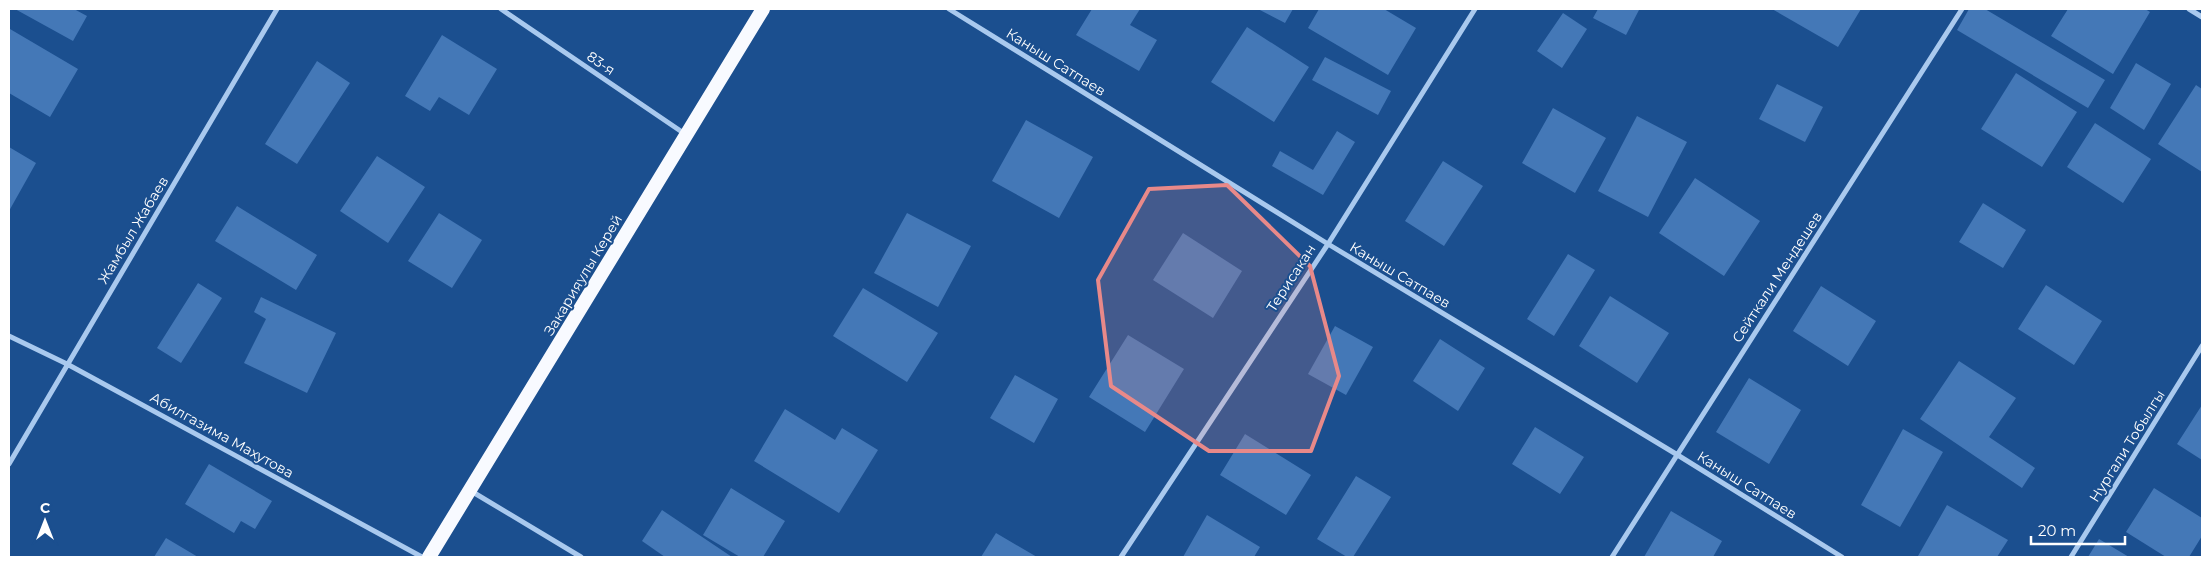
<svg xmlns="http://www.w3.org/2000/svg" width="2211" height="566" font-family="Montserrat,sans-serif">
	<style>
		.building { fill: #4478b7 }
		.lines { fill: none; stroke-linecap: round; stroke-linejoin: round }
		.minor { stroke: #a9c9ee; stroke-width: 5 }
		.trunk { stroke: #f8faff; stroke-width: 14 }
		.marked { fill: #e88989; fill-opacity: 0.2; stroke: #e88989; stroke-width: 4; stroke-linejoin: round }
		.labels { text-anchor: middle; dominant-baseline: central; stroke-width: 4; stroke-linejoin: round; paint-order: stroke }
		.street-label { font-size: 14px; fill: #fff; stroke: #1b4f8f }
	</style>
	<rect width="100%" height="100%" fill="#1b4f8f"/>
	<path class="building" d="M15 9H74L87 16 73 41Z
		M1092 9H1140L1130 25 1157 40 1139 71 1076 35Z
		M1258 9H1293L1285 23Z
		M1319 9H1384L1416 28 1388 75 1308 28Z
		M1598 9H1636L1639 10 1626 35 1593 18Z
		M1772 9H1861L1838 47Z
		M1969 9H1985L2105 80 2088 108 1957 30Z
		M2068 9H2145L2150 12 2113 74 2051 36Z
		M1563 13 1587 29 1562 68 1537 51Z
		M1247 27 1309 67 1274 122 1211 82Z
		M10 29 78 69 50 117 9 93V32Z
		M442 35 497 69 469 115 439 97 430 111 405 96Z
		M1325 57 1391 91 1378 115 1312 80Z
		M317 61 350 83 297 164 265 144Z
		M2136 63 2171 84 2144 130 2110 108Z
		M2016 73 2077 112 2042 167 1981 129Z
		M1777 84 1823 107 1805 142 1759 119Z
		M2196 85 2202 89V172L2158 144Z
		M1553 108 1606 138 1575 193 1522 163Z
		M1637 116 1687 142 1648 217 1598 191Z
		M1026 120 1093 157 1059 218 992 181Z
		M2095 123 2151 159 2123 203 2067 167Z
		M1337 131 1355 142 1323 195 1272 166 1280 151 1313 170Z
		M9 147 36 163 9 211Z
		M377 156 425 187 388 243 340 211Z
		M1443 161 1483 186 1444 246 1405 221Z
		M1695 178 1760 221 1724 276 1659 233Z
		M1983 203 2026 230 2003 268 1959 242Z
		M237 206 317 255 296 290 215 241Z
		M439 213 482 240 452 288 408 261Z
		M907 213 971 246 938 307 874 273Z
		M1183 233 1242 271 1213 318 1153 280Z
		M1568 254 1595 270 1554 336 1527 319Z
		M198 283 222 298 181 363 157 348Z
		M2046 285 2102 321 2074 365 2018 329Z
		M1821 286 1876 321 1848 366 1793 331Z
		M863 288 938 333 907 382 833 336Z
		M1610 296 1669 333 1637 383 1579 346Z
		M261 297 336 333 307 393 244 363 266 319 254 312Z
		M1335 326 1373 347 1346 395 1308 374Z
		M1128 335 1184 369 1145 432 1089 397Z
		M1440 339 1485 368 1458 411 1413 381Z
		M1959 361 2016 398 1989 437 2035 468 2022 488 1920 419Z
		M1015 375 1058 399 1034 443 990 418Z
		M1749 378 1801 410 1769 464 1716 432Z
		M2202 405V460L2177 444Z
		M785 409 835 440 842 428 878 450 839 513 754 461Z
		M1535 427 1584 457 1560 494 1512 464Z
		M1903 429 1943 452 1900 527 1861 505Z
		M1245 434 1311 475 1286 515 1220 475Z
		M209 464 272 501 255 529 241 521 234 533 185 504Z
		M1356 476 1391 497 1353 557H1347L1317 539Z
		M731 488 785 521 763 557H740L703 535Z
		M2154 488 2202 518V536L2189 557H2166L2126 532Z
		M1947 505 2008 540 1997 557 1918 556Z
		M662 510 732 557H665L642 541Z
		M1671 511 1722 541 1713 557H1644Z
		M1207 515 1260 547 1254 557H1183Z
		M996 533 1037 557H981Z
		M166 538 198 557H154Z
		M2099 539 2129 557H2088Z"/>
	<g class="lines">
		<path class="minor" d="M501 9 685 134
			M949 9 1328 244 1676 454 1842 557
			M2189 9 2202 17
			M9 336 67 364 422 557
			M9 464 277 9
			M471 491 581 557
			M1121 557 1328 244 1475 9
			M1612 557 1962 9
			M2071 557 2202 346"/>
		<path class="trunk" d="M429 557 763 9"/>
	</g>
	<path class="marked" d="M1227 185 1310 266 1339 376 1311 451H1209L1111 386 1098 280 1149 189Z"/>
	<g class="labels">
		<g class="street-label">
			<text transform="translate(1056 62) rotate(32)">Каныш Сатпаев</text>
			<text transform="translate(601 63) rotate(34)">83-я</text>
			<text transform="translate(133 230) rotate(-59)">Жамбыл Жабаев</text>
			<text transform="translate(583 275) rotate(-59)">Закарияулы Керей</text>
			<text transform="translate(1400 275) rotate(31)">Каныш Сатпаев</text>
			<text transform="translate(1777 277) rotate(-57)">Сейткали Мендешев</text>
			<text transform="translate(1291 278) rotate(-57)">Терисакан</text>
			<text transform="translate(222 435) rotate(29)">Абилгазима Махутова</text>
			<text transform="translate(2127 446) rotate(-58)">Нургали Тобылгы</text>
			<text transform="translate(1747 485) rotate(32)">Каныш Сатпаев</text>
		</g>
	</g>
	<rect width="2211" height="566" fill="none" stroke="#ffffff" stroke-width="20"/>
	<g transform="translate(45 521)" stroke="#1b4f8f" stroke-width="4" paint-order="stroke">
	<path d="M0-4L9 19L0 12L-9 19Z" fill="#ffffff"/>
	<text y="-8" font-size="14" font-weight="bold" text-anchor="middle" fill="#ffffff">С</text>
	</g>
	<path d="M2031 536v8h94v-8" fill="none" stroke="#ffffff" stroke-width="2.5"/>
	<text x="2038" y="536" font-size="15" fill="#ffffff" stroke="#1b4f8f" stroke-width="4" paint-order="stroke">20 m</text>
</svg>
